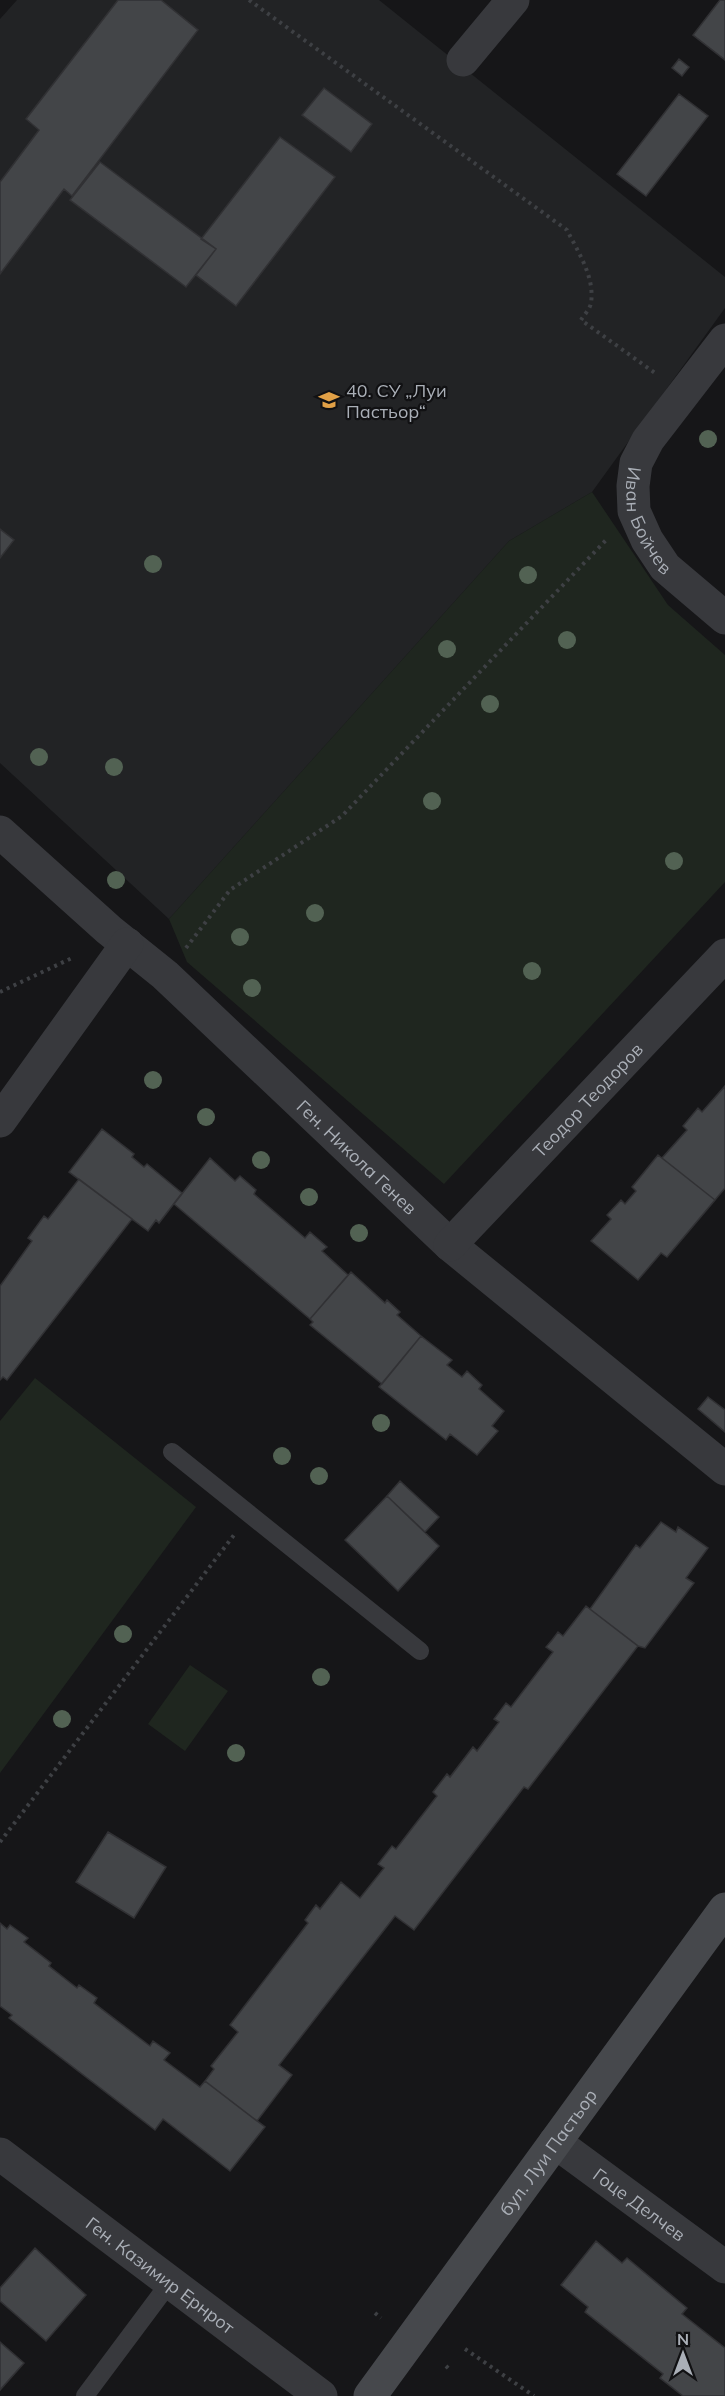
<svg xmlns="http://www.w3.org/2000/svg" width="725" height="2396" font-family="Mulish,sans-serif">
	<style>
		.built { fill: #222325 }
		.green { fill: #1f261f }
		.building { fill: #434548; stroke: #313134; stroke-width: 1.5 }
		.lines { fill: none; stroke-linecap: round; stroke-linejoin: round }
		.path { stroke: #3e4044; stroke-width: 4; stroke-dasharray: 3 4.5; stroke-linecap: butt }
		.lane { stroke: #38393d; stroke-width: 18 }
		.street { stroke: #38393d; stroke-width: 33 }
		.secondary { stroke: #46484c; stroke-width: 33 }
		.tree { fill: #526253 }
		.labels { text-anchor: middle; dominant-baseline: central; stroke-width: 4.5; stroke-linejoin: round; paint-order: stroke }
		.poi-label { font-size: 18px; fill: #aaafb7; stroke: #111113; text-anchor: start }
		.street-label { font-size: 18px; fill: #aaafb7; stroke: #111113 }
	</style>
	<rect width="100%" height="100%" fill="#161618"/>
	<path class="built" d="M17 0H379L725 277V308L592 492 509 541 169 919 0 763V19Z"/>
	<path class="green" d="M592 492 668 605 725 655V882L444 1184 187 962 169 919 509 541Z
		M35 1378 196 1507 0 1773V1421Z
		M190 1665 228 1691 185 1751 148 1724Z"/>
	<path class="building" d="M118 0H161L198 30 72 196 64 189 0 274V182L39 130 26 119Z
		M720 0H725V60L693 35Z
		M679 59 689 67 682 76 672 68Z
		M324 88 372 124 351 152 302 115Z
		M679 94 708 116 646 196 617 174Z
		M280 137 335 177 236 306 196 275 216 249 201 239Z
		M100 162 216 249 186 287 70 200Z
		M0 529 14 540 0 558Z
		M725 1086V1188L715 1200 662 1158 687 1130 683 1126 698 1108 702 1112Z
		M102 1129 134 1154 132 1157 144 1167 147 1164 182 1193 159 1223 156 1220 148 1231 69 1172Z
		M658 1155 715 1200 667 1257 661 1253 638 1280 591 1241 611 1219 607 1215 621 1200 625 1204 636 1191 632 1187Z
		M210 1158 235 1181 240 1176 256 1190 254 1194 305 1238 310 1232 327 1247 322 1251 348 1275 310 1319 174 1204Z
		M79 1179 132 1219 7 1380 3 1377 0 1380V1286L32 1241 28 1238 44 1216 48 1219Z
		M351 1272 385 1303 387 1300 400 1312 397 1315 421 1336 382 1384 310 1325 313 1322 310 1319Z
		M421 1336 452 1360 447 1365 462 1377 467 1371 482 1385 479 1389 504 1411 492 1426 498 1431 477 1455 450 1434 446 1440 379 1387Z
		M708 1397 725 1410V1432L698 1409Z
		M400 1481 439 1517 425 1532 387 1496Z
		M387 1496 439 1546 398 1591 345 1540Z
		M661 1522 676 1532 678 1527 708 1548 686 1578 694 1583 645 1648 638 1646 590 1609 636 1545 640 1548Z
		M586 1606 638 1646 528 1789 524 1787 414 1930 395 1916 279 2065 292 2075 257 2121 205 2081 214 2069 211 2066 238 2032 230 2025 308 1923 305 1920 316 1905 320 1909 341 1882 360 1898 384 1868 378 1864 392 1846 396 1849 437 1796 433 1792 447 1774 450 1777 473 1747 477 1751 499 1722 494 1719 506 1703 511 1707 553 1652 546 1647 552 1640 558 1632 563 1636Z
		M108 1832 166 1867 134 1918 76 1882Z
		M0 1923 7 1929 10 1925 28 1938 24 1942 51 1963 49 1966 77 1988 79 1985 97 1998 94 2003 150 2046 153 2041 170 2053 164 2060 200 2087 205 2081 265 2127 230 2171 163 2119 155 2130 9 2018 12 2015 0 2006Z
		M596 2241 622 2263 627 2258 687 2308 682 2314 725 2348V2396H683L660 2378 663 2374 585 2312 588 2307 561 2285Z
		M35 2248 86 2295 46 2341 0 2301V2288Z
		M0 2342 24 2363 0 2390Z"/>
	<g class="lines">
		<path class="path" d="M249 0 567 230C578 252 595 277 591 303 590 309 584 315 581 320L655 373
			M186 948 230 890 342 816 608 538
			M0 992 72 958
			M0 1842 234 1535
			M375 2313 381 2318
			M465 2349 534 2396
			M446 2366 450 2370"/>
		<path class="lane" d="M172 1452 420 1651
			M85 2396 170 2282"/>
		<g class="street">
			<path d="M463 60 513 0"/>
			<path id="s1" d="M725 340 648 440 636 463 633 486 634 511 647 540 665 567 725 618"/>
			<path id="s2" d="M0 832 109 930 165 975 450 1245 725 1469"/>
			<path d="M0 1121 127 944"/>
			<path id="s3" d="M450 1245 725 955"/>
			<path id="s4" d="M555 2142 725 2267"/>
			<path id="s5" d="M0 2154 321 2396"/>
		</g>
		<path class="secondary" id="s6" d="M370 2396 725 1909"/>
	</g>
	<g class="tree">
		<circle cx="708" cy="439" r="9"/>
		<circle cx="153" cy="564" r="9"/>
		<circle cx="528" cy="575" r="9"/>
		<circle cx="567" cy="640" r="9"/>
		<circle cx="447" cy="649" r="9"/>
		<circle cx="490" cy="704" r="9"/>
		<circle cx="39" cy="757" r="9"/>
		<circle cx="114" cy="767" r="9"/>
		<circle cx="432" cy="801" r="9"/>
		<circle cx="674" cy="861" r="9"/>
		<circle cx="116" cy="880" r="9"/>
		<circle cx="315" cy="913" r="9"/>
		<circle cx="240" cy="937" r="9"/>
		<circle cx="532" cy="971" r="9"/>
		<circle cx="252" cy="988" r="9"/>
		<circle cx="153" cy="1080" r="9"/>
		<circle cx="206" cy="1117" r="9"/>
		<circle cx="261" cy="1160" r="9"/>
		<circle cx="309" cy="1197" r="9"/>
		<circle cx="359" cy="1233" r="9"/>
		<circle cx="381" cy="1423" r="9"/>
		<circle cx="282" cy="1456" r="9"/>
		<circle cx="319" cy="1476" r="9"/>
		<circle cx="123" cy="1634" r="9"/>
		<circle cx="321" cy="1677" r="9"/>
		<circle cx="62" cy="1719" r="9"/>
		<circle cx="236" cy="1753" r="9"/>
	</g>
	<defs>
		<g id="school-bare" transform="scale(1.62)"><path d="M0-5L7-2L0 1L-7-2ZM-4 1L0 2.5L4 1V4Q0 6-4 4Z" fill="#e1a046" stroke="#111113" stroke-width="2.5" paint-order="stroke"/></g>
	</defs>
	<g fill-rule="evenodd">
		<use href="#school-bare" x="329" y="400"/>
	</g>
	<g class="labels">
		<g class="poi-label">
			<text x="346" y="390">40. СУ „Луи<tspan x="346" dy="21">Пастьор“</tspan></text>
		</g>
		<g class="street-label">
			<text stroke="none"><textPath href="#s1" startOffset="213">Иван Бойчев</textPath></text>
			<text stroke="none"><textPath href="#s3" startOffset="200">Теодор Теодоров</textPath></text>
			<text stroke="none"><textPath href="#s2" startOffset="483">Ген. Никола Генев</textPath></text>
			<text stroke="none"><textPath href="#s6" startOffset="302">бул. Луи Пастьор</textPath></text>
			<text stroke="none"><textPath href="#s4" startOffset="105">Гоце Делчев</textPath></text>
			<text stroke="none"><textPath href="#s5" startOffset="201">Ген. Казимир Ернрот</textPath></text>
		</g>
	</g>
	<g transform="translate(683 2354)" stroke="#111113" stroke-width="4.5" paint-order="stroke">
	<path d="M0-4.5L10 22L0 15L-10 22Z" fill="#aaafb7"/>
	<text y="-9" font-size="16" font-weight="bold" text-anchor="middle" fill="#aaafb7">N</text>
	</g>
</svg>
